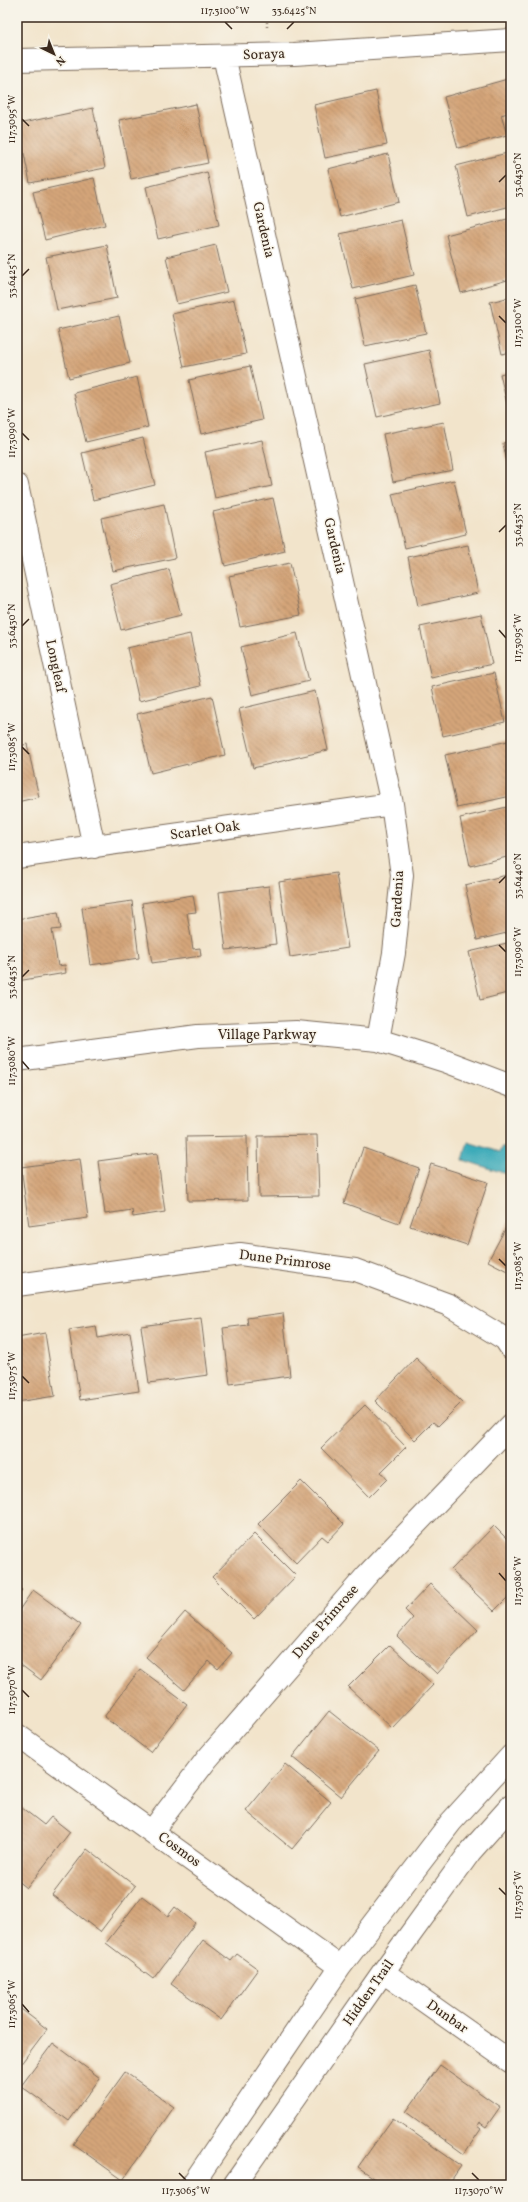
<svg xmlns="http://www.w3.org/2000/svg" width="528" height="2202" font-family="Vollkorn,serif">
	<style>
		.water { fill: #3cabb9; stroke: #3c6a6c }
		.building { fill: url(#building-back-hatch) }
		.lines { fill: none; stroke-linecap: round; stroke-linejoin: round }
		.minor-casing { stroke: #7b6b5b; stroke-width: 24 }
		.path { stroke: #7b6b5b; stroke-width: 2.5; stroke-dasharray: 1 3; stroke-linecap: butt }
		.minor { stroke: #fff; stroke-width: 22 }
		.ticks { fill: none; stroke: #3b2a1e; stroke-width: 1.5 }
		.labels { text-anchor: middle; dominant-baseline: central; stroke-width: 3; stroke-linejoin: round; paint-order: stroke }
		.street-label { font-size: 14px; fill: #3b2a1e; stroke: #f7f3e8 }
		.neatline { fill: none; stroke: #3b2a1e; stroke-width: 1.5 }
		.ticks-label { font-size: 10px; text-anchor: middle; fill: #3b2a1e }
	</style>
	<defs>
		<pattern id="building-back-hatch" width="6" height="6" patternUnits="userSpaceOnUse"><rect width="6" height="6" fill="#d4a579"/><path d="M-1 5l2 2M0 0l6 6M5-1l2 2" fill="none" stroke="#ad8763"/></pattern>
	</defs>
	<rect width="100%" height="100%" fill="#f7f3e8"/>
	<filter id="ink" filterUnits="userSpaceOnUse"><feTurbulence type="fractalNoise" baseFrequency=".025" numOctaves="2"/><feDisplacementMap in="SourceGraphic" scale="8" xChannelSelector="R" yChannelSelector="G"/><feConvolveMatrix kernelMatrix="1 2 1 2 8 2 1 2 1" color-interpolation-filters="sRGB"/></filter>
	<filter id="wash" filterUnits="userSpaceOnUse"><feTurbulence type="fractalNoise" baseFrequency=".012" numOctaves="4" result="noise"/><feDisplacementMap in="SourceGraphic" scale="16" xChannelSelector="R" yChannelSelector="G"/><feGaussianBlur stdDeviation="0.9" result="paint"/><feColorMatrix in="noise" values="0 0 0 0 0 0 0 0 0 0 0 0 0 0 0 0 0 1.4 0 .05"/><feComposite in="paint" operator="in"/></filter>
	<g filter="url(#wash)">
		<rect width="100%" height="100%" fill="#f2e4cb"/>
		<path class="water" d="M468 1142 500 1152 502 1147 511 1150V1162L507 1174 463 1160Z"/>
		<g id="blocks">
			<path class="building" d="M511 78V112L501 115 507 135 458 148 444 97Z
				M376 91 387 145 325 158 314 105Z
				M196 104 208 163 131 179 119 120Z
				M93 108 105 168 30 183 18 124Z
				M511 152V206L468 217 456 166Z
				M388 154 399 202 340 217 328 169Z
				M207 172 219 225 158 239 146 187Z
				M94 178 105 225 45 240 33 192Z
				M511 218V279L461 293 446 235Z
				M401 220 414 275 353 289 340 234Z
				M107 245 117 298 57 310 46 257Z
				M216 245 227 292 177 304 166 257Z
				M415 285 426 333 365 346 355 299Z
				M511 297V352L502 354 490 302Z
				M234 300 246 354 184 367 172 314Z
				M119 316 130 363 69 378 58 330Z
				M429 350 440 403 377 417 365 364Z
				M250 366 262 420 201 434 189 380Z
				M511 371V417H510L500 374Z
				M137 377 148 427 86 442 74 393Z
				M444 422 453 470 393 482 383 434Z
				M143 438 155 485 93 500 82 453Z
				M262 440 272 486 215 498 205 452Z
				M511 441V467H508L503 443Z
				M454 480 466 534 405 548 392 494Z
				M273 498 285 551 225 566 213 512Z
				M164 504 175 558 113 571 101 518Z
				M468 545 478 593 418 606 408 557Z
				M290 563 301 615 240 627 229 576Z
				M169 569 181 615 121 630 110 584Z
				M481 614 492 664 431 678 420 627Z
				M297 633 309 681 252 695 241 647Z
				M190 634 201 686 139 701 127 648Z
				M494 673 505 722 443 736 432 687Z
				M315 691 328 750 253 768 239 709Z
				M212 696 225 755 151 773 137 714Z
				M508 741 511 756V796L457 808 445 755Z
				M27 744 39 797 17 802V747Z
				M511 806V856L470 866 460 818Z
				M336 873 348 948 290 957 279 882Z
				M511 874V932L477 940 465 885Z
				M269 886 276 944 226 950 219 892Z
				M193 895 196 912 187 913 193 949 200 948 201 956 152 963 142 903Z
				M132 901 139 958 90 965 82 908Z
				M58 912 61 929 52 930 58 966 65 965 66 973 17 981V919Z
				M511 942V992L480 1000 469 952Z
				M317 1135 319 1196 259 1197 258 1136Z
				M247 1136 248 1200 188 1201 186 1137Z
				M363 1148 419 1168 399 1223 344 1203Z
				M157 1153 165 1212 133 1217 132 1210 105 1214 98 1161Z
				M80 1159 88 1218 29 1226 21 1167Z
				M431 1164 488 1182 467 1245 410 1226Z
				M511 1218V1273L488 1261Z
				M283 1313 290 1376 230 1384 223 1328 248 1325 247 1318Z
				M201 1318 208 1375 149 1383 141 1326Z
				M96 1326 98 1338 130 1332 139 1391 80 1400 69 1330Z
				M45 1333 55 1396 17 1402V1338Z
				M416 1358 462 1402 438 1426 433 1422 415 1440 375 1401Z
				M365 1405 406 1447 381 1472 387 1479 369 1497 321 1448Z
				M301 1481 344 1524 328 1541 322 1536 296 1563 258 1524Z
				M494 1526 511 1543V1594L494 1611 451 1570Z
				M254 1534 296 1576 254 1619 212 1577Z
				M430 1584 478 1630 437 1674 397 1636 413 1618 405 1610Z
				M17 1586 22 1590 17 1596Z
				M33 1590 81 1625 41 1680 17 1662 19 1653 17 1651V1613Z
				M185 1612 232 1653 218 1669 209 1661 184 1690 146 1657Z
				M390 1645 433 1685 392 1728 348 1687Z
				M140 1669 187 1704 150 1752 104 1717Z
				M329 1711 379 1751 341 1797 292 1757Z
				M285 1764 331 1802 292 1849 246 1811Z
				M17 1804 44 1825 51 1817 70 1832 27 1888 17 1880Z
				M87 1849 135 1886 100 1932 52 1895Z
				M142 1896 168 1916 175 1907 195 1923 153 1979 106 1943Z
				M203 1940 231 1961 237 1954 258 1969 221 2020 171 1984Z
				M17 2006 47 2029 17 2069Z
				M53 2043 100 2078 69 2121 21 2086Z
				M440 2065 500 2107 486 2127 479 2122 477 2126 481 2129 464 2154 406 2112Z
				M125 2072 174 2107 123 2180 73 2144Z
				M393 2118 461 2166 448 2185H384L358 2167Z"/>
		</g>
	</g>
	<g filter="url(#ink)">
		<use href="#blocks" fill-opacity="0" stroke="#7b6b5b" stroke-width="1"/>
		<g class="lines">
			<g class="minor-casing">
				<path id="minor" d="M224 56 392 804 402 875 394 953 378 1040
					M17 60 294 54 511 40
					M17 485 94 847
					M17 857 392 804
					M17 1060 198 1036 296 1032 378 1040 445 1061 511 1086
					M17 1285 240 1254 355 1270 449 1305 505 1339 511 1348
					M17 1735 340 1967
					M152 1831 207 1759 367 1575 511 1425
					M383 1972 511 2062
					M192 2185 340 1967 451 1822 511 1756
					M234 2185 383 1972 470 1852 511 1806"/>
			</g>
			<path class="path" d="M267 27V17"/>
			<use href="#minor" class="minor"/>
		</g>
	</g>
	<path class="ticks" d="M225 22 232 29M287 29 294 22M22 119 29 126M499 182 506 175M22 276 29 269M499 316 506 323M22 433 29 440M499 532 506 525M22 626 29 619M499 630 506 638M22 747 29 754M499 883 506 876M499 945 506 952M22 977 29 970M22 1061 29 1069M499 1259 506 1266M22 1376 29 1383M499 1573 506 1581M22 1690 29 1697M499 1888 506 1895M22 2004 29 2012M179 2173 186 2180M472 2173 479 2180"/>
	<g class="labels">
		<g class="street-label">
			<text transform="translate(264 55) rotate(-2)">Soraya</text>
			<text transform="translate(263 230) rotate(77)">Gardenia</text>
			<text transform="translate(334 546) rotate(77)">Gardenia</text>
			<text transform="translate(55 666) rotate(78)">Longleaf</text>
			<text transform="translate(205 831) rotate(-8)">Scarlet Oak</text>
			<text transform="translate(398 899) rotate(-87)">Gardenia</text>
			<text x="267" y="1035">Village Parkway</text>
			<text transform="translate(285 1261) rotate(7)">Dune Primrose</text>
			<text transform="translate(326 1622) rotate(-49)">Dune Primrose</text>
			<text transform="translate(179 1850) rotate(36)">Cosmos</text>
			<text transform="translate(369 1993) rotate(-55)">Hidden Trail</text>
			<text transform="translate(447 2017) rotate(35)">Dunbar</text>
		</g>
	</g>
	<rect width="528" height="2202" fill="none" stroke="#f7f3e8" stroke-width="44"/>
	<g transform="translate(54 54) rotate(137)" stroke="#f7f3e8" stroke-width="3" paint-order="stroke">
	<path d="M0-3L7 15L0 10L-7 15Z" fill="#3b2a1e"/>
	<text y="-6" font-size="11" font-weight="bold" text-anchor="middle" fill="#3b2a1e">N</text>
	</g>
	<rect x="22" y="22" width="484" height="2158" class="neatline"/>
	<g class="ticks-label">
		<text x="225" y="14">117.3100°W</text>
		<text x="294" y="14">33.6425°N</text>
		<text transform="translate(11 119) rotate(-90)" y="4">117.3095°W</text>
		<text transform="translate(517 175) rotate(-90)" y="4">33.6430°N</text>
		<text transform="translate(11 276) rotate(-90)" y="4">33.6425°N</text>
		<text transform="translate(517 323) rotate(-90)" y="4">117.3100°W</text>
		<text transform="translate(11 433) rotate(-90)" y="4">117.3090°W</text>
		<text transform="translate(517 525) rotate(-90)" y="4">33.6435°N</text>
		<text transform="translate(11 626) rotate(-90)" y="4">33.6430°N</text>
		<text transform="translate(517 638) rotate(-90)" y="4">117.3095°W</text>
		<text transform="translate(11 747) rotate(-90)" y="4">117.3085°W</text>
		<text transform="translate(517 876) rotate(-90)" y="4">33.6440°N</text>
		<text transform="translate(517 952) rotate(-90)" y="4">117.3090°W</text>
		<text transform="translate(11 977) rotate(-90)" y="4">33.6435°N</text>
		<text transform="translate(11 1061) rotate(-90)" y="4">117.3080°W</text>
		<text transform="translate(517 1266) rotate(-90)" y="4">117.3085°W</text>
		<text transform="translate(11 1376) rotate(-90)" y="4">117.3075°W</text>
		<text transform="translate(517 1581) rotate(-90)" y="4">117.3080°W</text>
		<text transform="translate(11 1690) rotate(-90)" y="4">117.3070°W</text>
		<text transform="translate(517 1895) rotate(-90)" y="4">117.3075°W</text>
		<text transform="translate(11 2004) rotate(-90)" y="4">117.3065°W</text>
		<text x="186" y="2194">117.3065°W</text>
		<text x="479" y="2194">117.3070°W</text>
	</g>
</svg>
